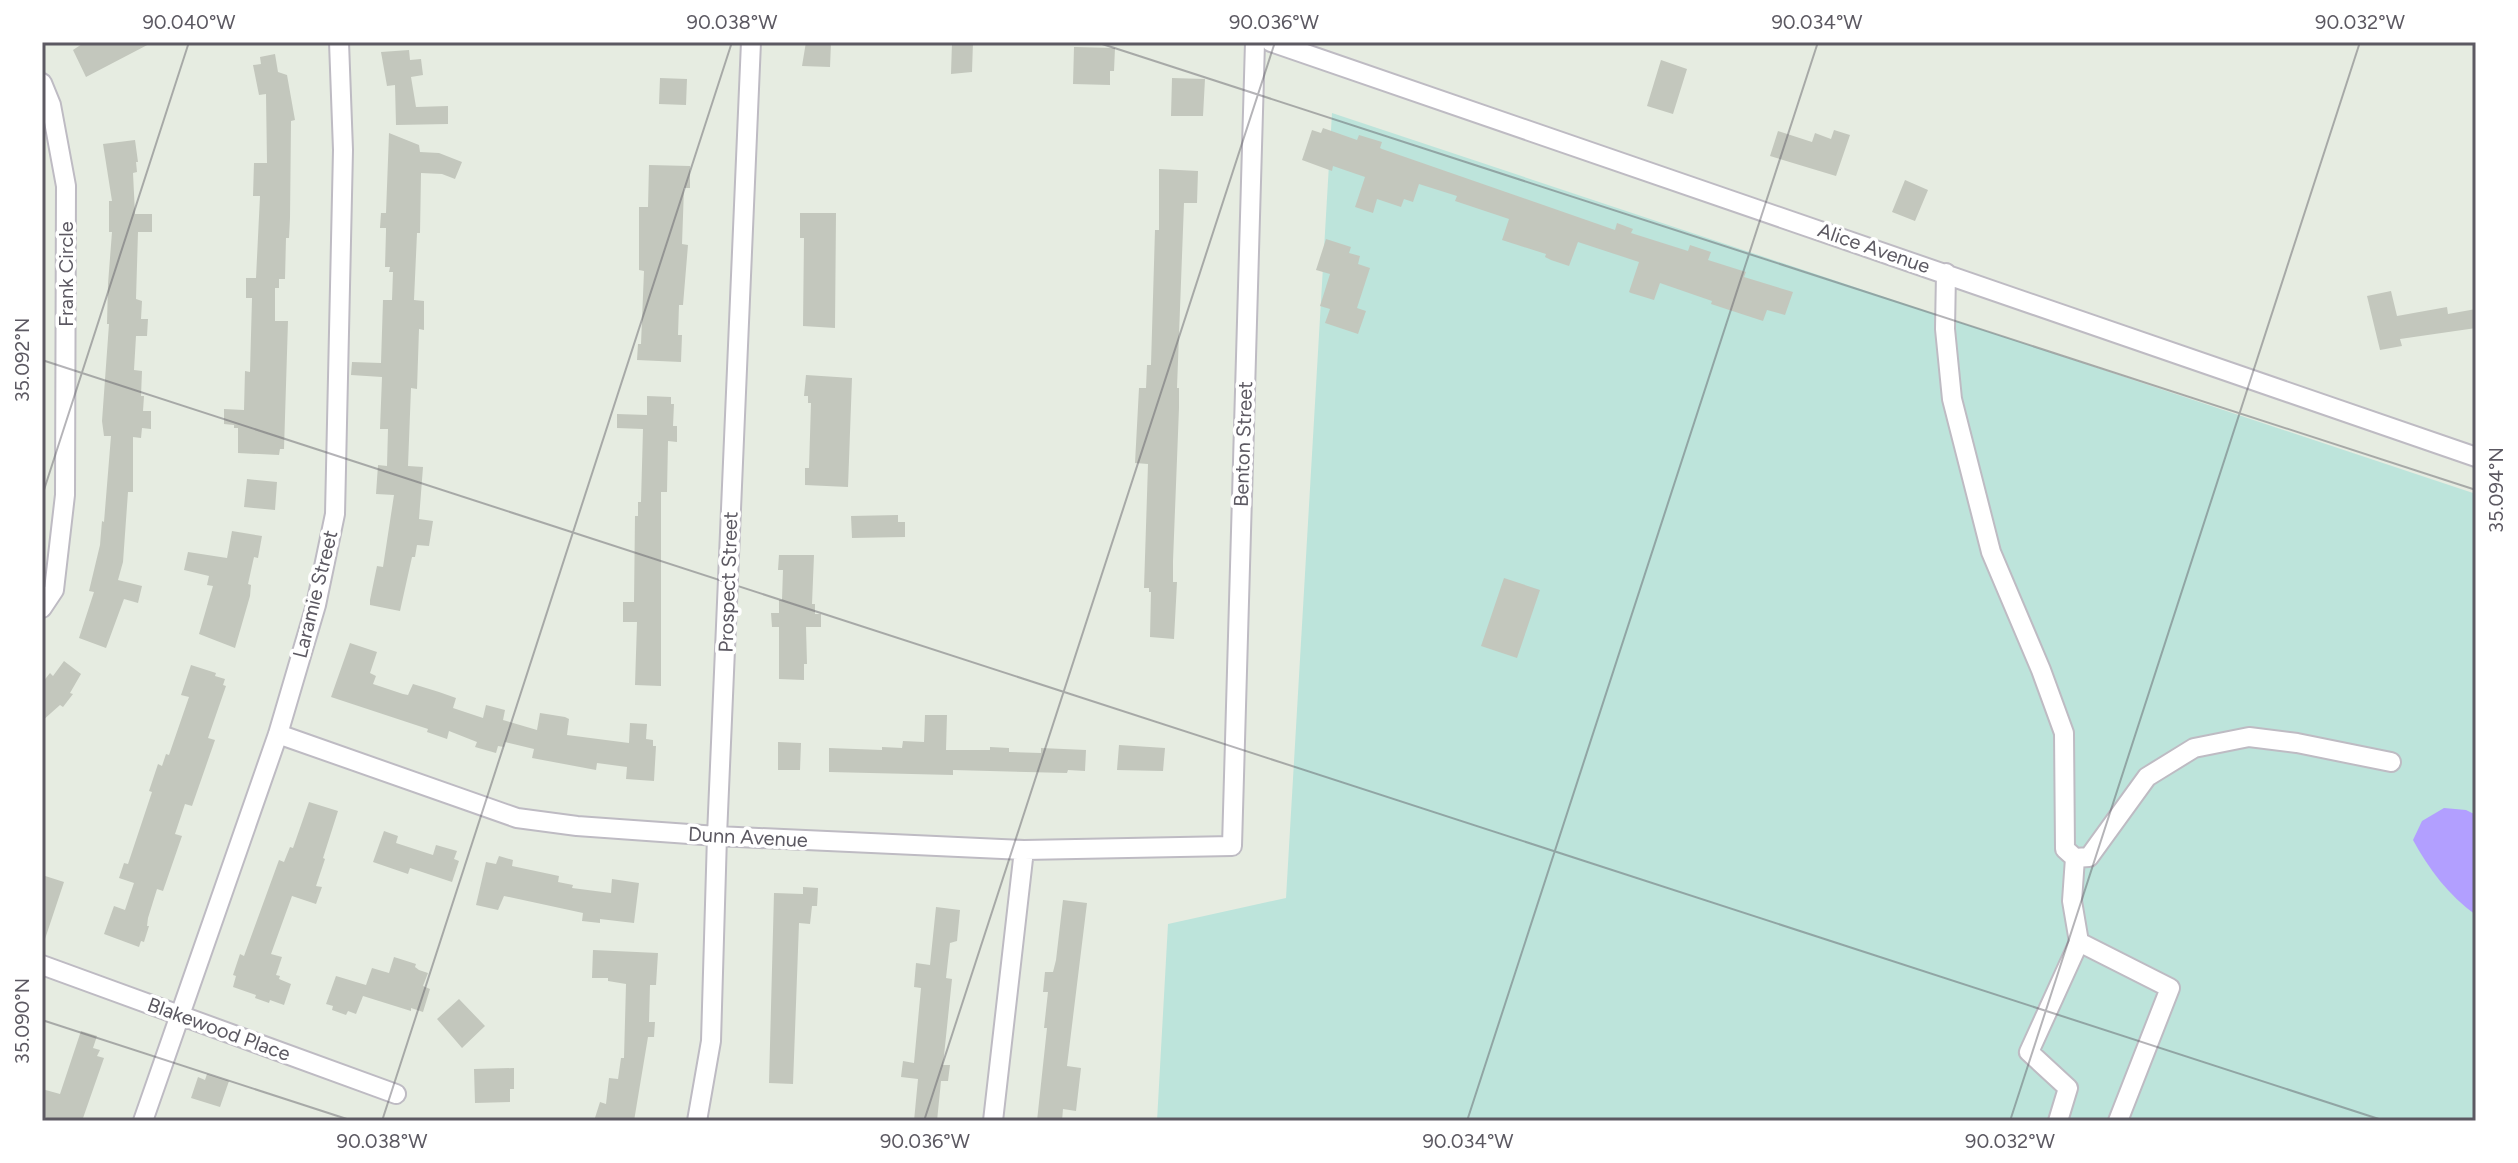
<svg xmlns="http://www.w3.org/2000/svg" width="2518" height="1163" font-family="Figtree,sans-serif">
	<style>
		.green { fill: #bde4db }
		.water { fill: #b29fff }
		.building { fill: #c3c7bd }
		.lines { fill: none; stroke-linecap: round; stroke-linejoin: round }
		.minor-casing { stroke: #bebbc3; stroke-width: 22 }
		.minor { stroke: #fff; stroke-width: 18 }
		.ticks { fill: none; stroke: #5c5962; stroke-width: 2; stroke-opacity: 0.45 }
		.labels { text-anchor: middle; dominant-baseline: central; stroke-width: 7; stroke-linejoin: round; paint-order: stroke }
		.street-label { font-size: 20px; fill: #5c5962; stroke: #fff }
		.neatline { fill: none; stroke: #5c5962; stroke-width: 3 }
		.ticks-label { font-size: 20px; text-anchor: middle; fill: #5c5962 }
	</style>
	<rect width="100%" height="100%" fill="#e6ece1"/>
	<path class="green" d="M1332 113 2476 494V1121H1157L1168 924 1286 898Z"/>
	<path class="water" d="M2444 808 2466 810 2476 815V915C2449 896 2428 868 2413 840L2422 821Z"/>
	<path class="building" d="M85 42H153L86 77 73 50Z
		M806 42H831L830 67 802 66Z
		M952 42H973L972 72 951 74Z
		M1074 47 1115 48 1114 71H1110V85L1073 84Z
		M409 50 410 60 421 59 423 75 411 77 416 107 448 106V124L396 125 395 85 387 86 381 52Z
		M275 54 278 72 287 75 295 120 291 121 290 218 289 238H286L285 279H279V288H275V321H288L284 449H280L279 455 238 453V428H234V425L224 424V409L244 410 245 371 250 372 252 298H246V278H256L260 196H253L254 163H267L266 94 259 95 253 65 261 64 260 57Z
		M1661 60 1687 69 1673 114 1647 106Z
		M660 78 687 79 686 105 659 104Z
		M1172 78 1205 79 1203 116H1171Z
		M1323 128 1357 140 1359 135 1382 142 1380 148 1382 149 1615 230 1617 223 1633 229 1631 233 1688 251 1690 245 1711 252 1708 260 1746 272 1744 277 1793 292 1785 315 1767 310 1763 321 1711 304 1712 301 1660 283 1654 300 1631 293 1629 292 1639 262 1578 242 1569 266 1551 260 1545 257 1546 254 1502 240 1509 219 1455 201 1457 196 1419 184 1413 202 1404 199 1401 207 1377 199 1373 213 1355 207 1365 177 1333 166 1332 171 1302 160 1312 130 1321 133Z
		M1834 130 1850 135 1836 176 1770 156 1778 131 1812 142 1815 133 1831 139Z
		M389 133 419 145 420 152 439 153 462 162 455 179 442 174 421 173 420 233H417L414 300 424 301V330L419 329 417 389 411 388 408 466 423 467 419 519 433 521 429 546 417 545 415 557H412L400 611 370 605V600L377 566 383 567 394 495 376 494 378 465 387 466 388 429H380L382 377 351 375 352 362 381 363 383 300H392L393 272H389L390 267H385L386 231V228H380L381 213H386Z
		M135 140 138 162H136L137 172 133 173 135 214H152V232H138L136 299 142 301 141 319H148L147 336H136L134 370 142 371 141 396H144L143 411H151V429L142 428 141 438 133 437V492H128L123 562 118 580 142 586 138 603 124 599 106 648 79 638 94 592 89 591 100 545 102 521 104 522 111 436H104L102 421 109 324H107L108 284 112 232H109V201H112L103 144Z
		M649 165 690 166V188H684L682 244 688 245 683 305H679L678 335H682L681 362 637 360 638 344H641L644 271 639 270V207H648Z
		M1159 169 1198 171 1197 203H1184L1177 388H1179V408L1173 561V582H1177L1174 639 1150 637 1151 592H1149V588H1144L1148 464 1135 463 1139 388H1146L1147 365H1151L1155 230H1159Z
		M1905 180 1928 190 1915 221 1892 212Z
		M800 213H836L835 328 803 326 804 238H800Z
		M1326 239 1351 247 1349 253 1360 256 1358 264 1370 268 1357 308 1366 311 1358 334 1325 323 1330 309 1320 306 1330 274 1316 270Z
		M2391 291 2397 316 2447 307 2448 314 2476 309V328L2400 339 2402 346 2380 350 2367 296Z
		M806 375 852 378 848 487 805 485V468H809L811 403H808V396H804Z
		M647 396 671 397V404H674L673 426H677V442L668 441 667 492H661V686L635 685 637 622H623V602H634L635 516H638V502H641L643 429 617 428V414L647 415Z
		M247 479 277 482 275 510 244 507Z
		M898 515V522H905V537L852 538 851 516Z
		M232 531 262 536 258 558 254 557 248 584 251 585 250 596 235 648 199 634 213 586 207 585 209 576 184 570 188 552 227 558Z
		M779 555H814L812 604H815V614H821V627H806L807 664H804V680L779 679V627H772L771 613H779V600H782L783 570H778Z
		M1504 578 1540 590 1517 658 1481 646Z
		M350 643 377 652 370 673 376 676 373 684 403 694 408 695 413 684 439 692 456 698 453 708 483 718 486 705 505 710 503 720 537 730 540 713 565 717 569 719 567 735 629 743 630 723 647 724 646 739 653 740V746H656L654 781 626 779 627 767 597 763 596 770 532 758 534 749 505 742 504 747 498 746 496 753 475 747 477 742 449 731 447 739 427 732 428 729 331 697Z
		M64 661 81 674 70 693 73 694 63 707 60 705 42 721V683L50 673 53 676Z
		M191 665 216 673 215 676 225 679 223 685 226 686 208 738 215 740 192 806 185 804 175 834 182 836 163 891 157 889 148 918 147 926H149L144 942 141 941 139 947 104 934 114 906 125 910 134 883 119 878 124 863 128 864 152 792 149 791 158 764 162 766 166 754 169 755 189 697 181 695Z
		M925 715H947L946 750H990V747L1009 748V752L1041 753V748L1086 750 1085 771 1068 770 1067 773 953 770V775L829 772V748L882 750V747L902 748 903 741 924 742Z
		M778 742 801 743 800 770H778Z
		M1119 745 1165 748 1163 771 1117 770Z
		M309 802 338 811 323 858 325 859 316 886 322 887 316 904 292 896 271 954 282 957 276 975 280 976 279 979 291 984 284 1005 270 1000 269 1003 255 998 256 995 233 987 236 976 233 975 240 954 244 956 279 860 284 862 290 847 293 848Z
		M384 831 398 836 396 843 433 855 436 845 457 851 454 859 459 861 452 882 410 868 408 874 373 862Z
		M499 856 513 860 512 866 559 876 558 882 573 885 572 888 611 893 612 879 639 883 634 923 600 919V923L582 921 583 913 504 896 498 910 476 905 486 862 496 864Z
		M42 875 64 882 45 939H42Z
		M803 887 818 888 817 906H812L810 924 799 923 793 1084 769 1083 774 893 803 894Z
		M1063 900 1087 903 1067 1066 1081 1068 1076 1111 1063 1109 1062 1121H1037L1047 1028H1044L1048 992H1043L1045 972H1053L1056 960Z
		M936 907 960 910 957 941 950 943 946 978 952 979 943 1065H950L948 1081H941L937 1121H914L918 1079 901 1077 903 1061 914 1063 921 988 914 987 916 963 930 965Z
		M593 950 658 953 656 985H650L649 1022H655L654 1037H648L634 1121H594L600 1102 606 1104 609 1078 618 1079 621 1058H624L626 984 608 981V978H592Z
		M394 957 416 964 415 967 419 970 428 973 423 986 430 989 423 1012 411 1008V1011L363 996 356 1014 348 1011 346 1015 332 1010 333 1006 326 1004 336 976 366 985 372 968 389 973Z
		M459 999 485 1026 462 1048 437 1019Z
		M81 1031 97 1036 93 1048 100 1050 97 1056 104 1058 82 1121H55L42 1116V1089L60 1094Z
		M514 1068V1089H510V1102L475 1103 474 1069Z
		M207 1074 229 1081 220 1107 191 1098 198 1077 205 1080Z"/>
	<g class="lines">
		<g class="minor-casing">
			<path id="minor" d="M1271 42 2476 457
				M42 83 51 105 66 186 65 495 54 590 42 608
				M1946 273 1945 329 1952 399 1991 552 2041 670 2064 733 2065 849 2075 858 2089 857 2147 777 2194 748 2249 737 2297 743 2391 762
				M278 734 517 818 577 826 717 836 1024 850 1232 846 1255 42
				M2079 942 2170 988 2118 1121
				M42 965 396 1094
				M143 1121 278 734 316 605 335 514 343 150 339 42
				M697 1121 711 1041 717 836 751 42
				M993 1121 1024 850
				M2058 1121 2068 1088 2029 1052 2079 942 2072 901 2075 858"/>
		</g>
		<use href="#minor" class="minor"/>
	</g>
	<path class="ticks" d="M1096 42 2476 490M42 360 2385 1121M42 496 189 42M42 1020 353 1121M382 1121 732 42M924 1121 1275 42M1467 1121 1818 42M2010 1121 2360 42"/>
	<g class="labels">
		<g class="street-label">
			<text transform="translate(1874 248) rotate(19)">Alice Avenue</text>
			<text transform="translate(66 274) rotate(-90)">Frank Circle</text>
			<text transform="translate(1243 444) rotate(-88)">Benton Street</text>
			<text transform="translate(728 582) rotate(-88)">Prospect Street</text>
			<text transform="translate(315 594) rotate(-76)">Laramie Street</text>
			<text transform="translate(748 837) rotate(3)">Dunn Avenue</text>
			<text transform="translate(219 1029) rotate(20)">Blakewood Place</text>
		</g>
	</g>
	<rect width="2518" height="1163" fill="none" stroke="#ffffff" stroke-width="88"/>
	<rect x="44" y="44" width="2430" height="1075" class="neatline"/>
	<g class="ticks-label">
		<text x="189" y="29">90.040°W</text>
		<text x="732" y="29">90.038°W</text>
		<text x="1274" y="29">90.036°W</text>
		<text x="1817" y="29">90.034°W</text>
		<text x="2360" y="29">90.032°W</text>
		<text transform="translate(22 360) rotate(-90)" y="7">35.092°N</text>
		<text transform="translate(2496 490) rotate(-90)" y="7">35.094°N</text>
		<text transform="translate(22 1021) rotate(-90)" y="7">35.090°N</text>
		<text x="382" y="1148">90.038°W</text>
		<text x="925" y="1148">90.036°W</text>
		<text x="1468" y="1148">90.034°W</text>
		<text x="2010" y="1148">90.032°W</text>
	</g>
</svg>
